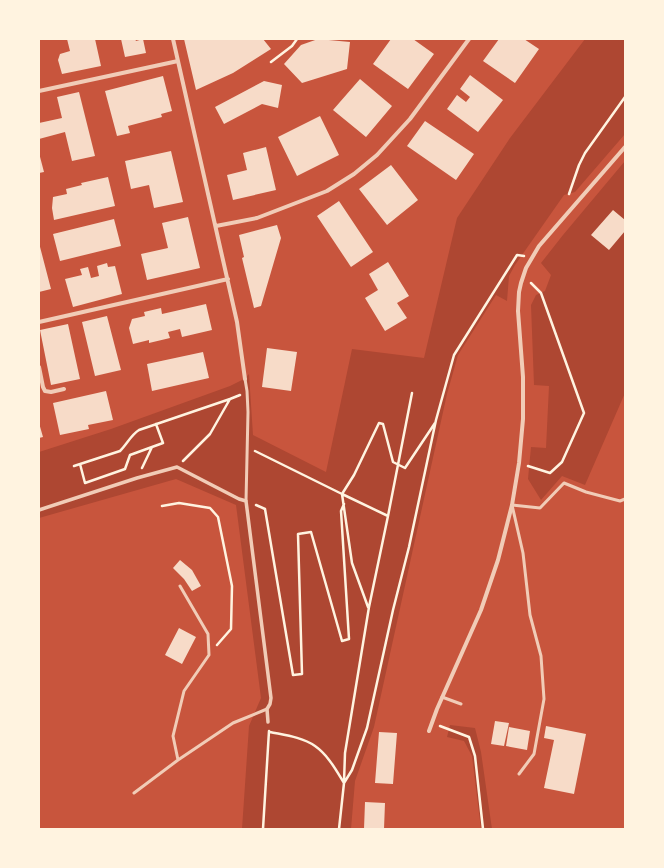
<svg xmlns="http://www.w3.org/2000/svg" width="664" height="868" font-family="'IBM Plex Serif',serif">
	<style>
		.green { fill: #ae4732 }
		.building { fill: #f7dbc8 }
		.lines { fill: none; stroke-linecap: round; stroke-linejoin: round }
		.path { stroke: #fff3e0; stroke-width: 2.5 }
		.service { stroke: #f1ccb7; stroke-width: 3 }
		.pedestrian { stroke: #f1ccb7; stroke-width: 3.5 }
		.minor { stroke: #f1ccb7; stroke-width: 4 }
	</style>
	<rect width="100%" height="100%" fill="#c8553d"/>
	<path class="green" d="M585 39H625V134L575 192 564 195 515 265 509 276 507 301 496 295 458 355 447 394 374 727 355 781 351 829H242L249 726 261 698 236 505 176 479 39 518V452L111 429 230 386 244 379 249 374 253 435 326 472 352 349 424 358 457 218 510 138Z
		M625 161V393L585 485 562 476 541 500 528 479 531 447 546 448 549 386 534 385 531 305 536 295 545 291 551 275 541 263 563 235Z
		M450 725 475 728 481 752 492 829H481L472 756 464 741 447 737Z"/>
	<path class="building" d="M67 39H95L101 66 62 74 58 60 60 54 70 51Z
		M121 39H135L136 41 143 39 146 53 125 57Z
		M184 39H263L271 49 233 73 196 90Z
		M318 39 350 42 347 69 302 83 284 64 301 45Z
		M391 39H413L434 54 408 89 373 64Z
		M499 39H524L539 49 515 83 483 61Z
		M470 75 503 100 478 132 447 109 457 95 466 102 470 97 460 89Z
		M163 76 172 111 161 114 162 117 128 126 130 133 117 136 105 91Z
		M360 79 392 106 366 137 333 110Z
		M264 81 282 85 278 108 262 104 224 124 215 107Z
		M79 92 95 156 72 161 65 132 39 139V123L62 118 57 97Z
		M320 116 339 155 297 176 278 137Z
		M425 121 474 154 456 180 407 146Z
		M266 147 276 190 233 200 227 175 247 170 243 153Z
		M171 151 183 202 154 208 149 185 131 189 125 161Z
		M39 153 44 172 39 173Z
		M391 165 418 200 387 225 359 189Z
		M108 177 115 206 54 220 52 208 53 197 67 194 66 189 82 185 81 183Z
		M339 201 373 252 351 267 317 216Z
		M613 210 625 220V231L609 250 591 235Z
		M188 217 200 268 147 280 141 254 168 248 162 223Z
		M114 219 121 246 60 261 53 234Z
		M277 225 281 238 261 306 254 308 242 258 244 257 239 235Z
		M39 243 51 289 39 292Z
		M388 262 409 296 397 303 407 318 385 331 365 298 378 290 369 274Z
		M107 263 108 267 115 266 122 294 73 307 65 279 82 275 80 269 88 267 91 278 99 276 97 266Z
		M206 304 212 330 182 337 180 329 168 332 170 338 149 343V340L133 344 129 328 132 319 145 316 144 312 161 308 162 314Z
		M107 316 121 370 95 376 82 322Z
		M68 324 80 379 51 385 40 330Z
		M267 348 297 352 291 391 262 387Z
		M203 352 209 378 152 391 147 364Z
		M106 391 113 420 88 425 89 429 60 435 53 403Z
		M39 423 43 437 39 438Z
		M180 560 192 570 201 586 192 591 184 579 173 568Z
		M179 628 196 637 182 664 165 655Z
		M495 721 509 723 504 746 491 744Z
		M546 726 586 734 574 794 544 788 554 740 544 738Z
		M509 727 530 731 527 750 506 746Z
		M379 732 397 733 393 784 375 783Z
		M365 802 385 803 384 829H364Z"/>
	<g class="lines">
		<path class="path" d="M271 62 292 46 297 39
			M569 194 579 165 585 153 625 97
			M255 451 342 494 354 475 379 423 383 424 393 462 405 468 435 423
			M183 461 210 434 230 399 240 395
			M80 464 85 483 125 469 130 455 163 443 156 424
			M74 466 120 451C127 444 131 435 139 430L230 399
			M528 466 550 473 562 462 584 413 541 293 531 283
			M142 468 152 447
			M342 494 388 516 369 607 345 753 344 782
			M342 494 352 563 368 607
			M256 505 265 509 293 675 302 674 298 534 311 532 342 641 349 639 341 511 344 504
			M162 506 179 503 210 508 218 517 232 586 231 629 217 645
			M388 516 412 393
			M440 726 469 737 475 756 483 829
			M270 732C284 735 302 737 315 746 328 755 336 770 344 783
			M263 829 269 731
			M339 829 344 783 352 770 367 728 393 610 409 547 436 420 454 355 517 255 524 256"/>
		<path class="service" d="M245 379 247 391 248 412 246 501
			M442 697 461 704
			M178 760 173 736 184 691 209 655 208 634 180 586
			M519 774 534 754 544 699 541 656 530 615 523 553 512 505 540 508 564 483 586 492 620 501 625 499
			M134 793 178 760 233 723 267 709"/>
		<path class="pedestrian" d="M39 510 137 478 177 467 239 499 246 501 271 698 270 704 267 709 268 722"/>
		<path class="minor" d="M173 39 237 322 245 379
			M39 91 178 61
			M216 226 257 218 327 191 354 174 377 155 410 119 469 39
			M39 322 228 279
			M39 367 43 387 45 391 51 392 64 389
			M429 731 437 709 481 610 498 560 512 505 519 463 523 419V377L518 311 519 292 521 283 526 268 539 246 625 147"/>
	</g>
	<rect width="664" height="868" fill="none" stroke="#fff3e0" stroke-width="80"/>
</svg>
